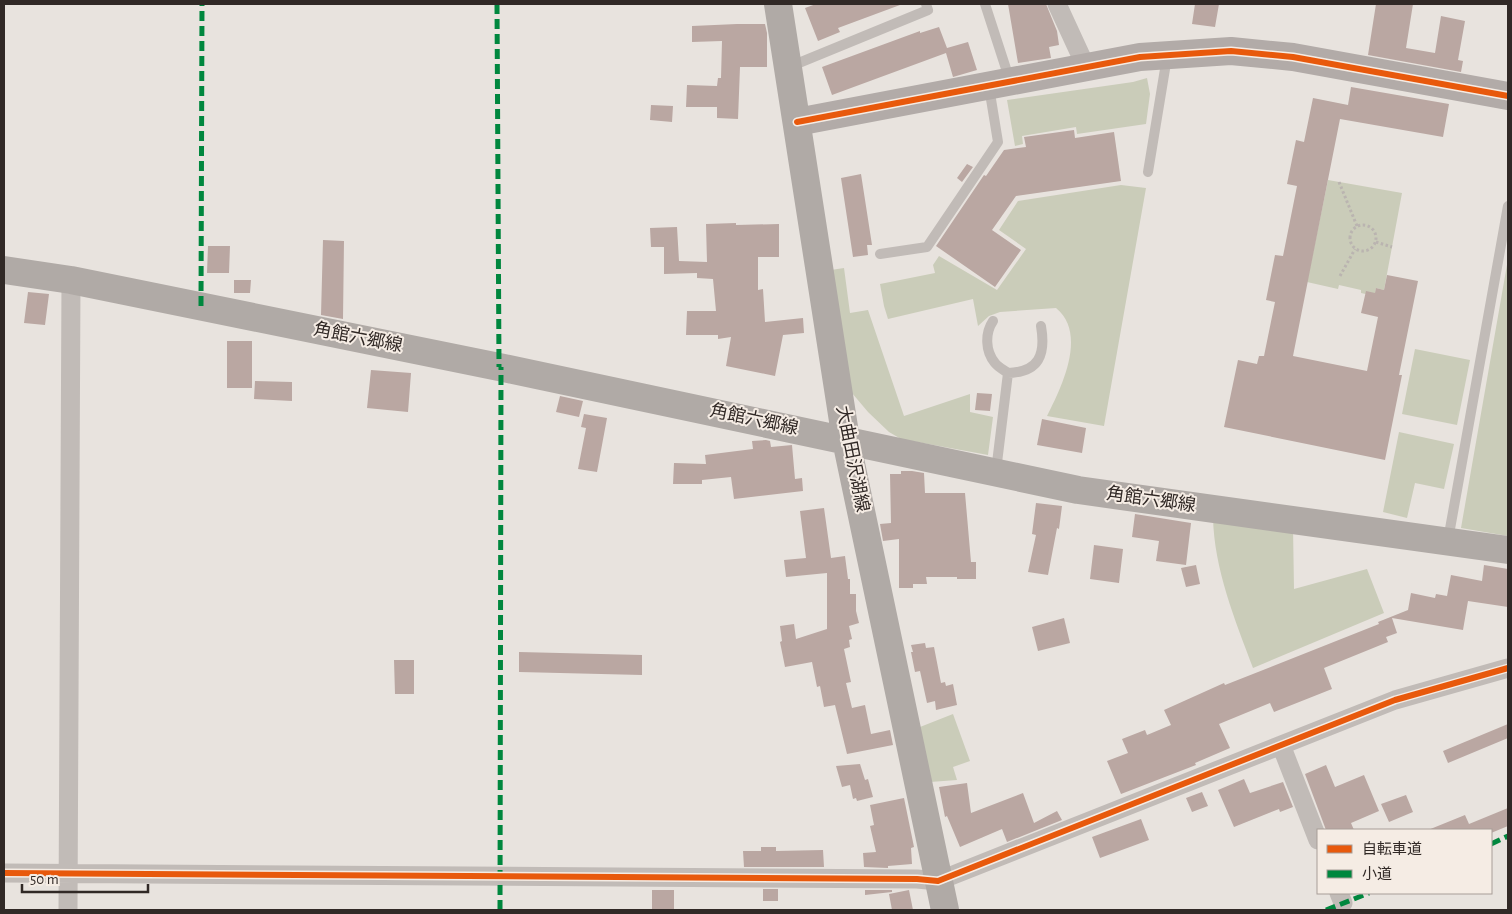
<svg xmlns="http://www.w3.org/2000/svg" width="1512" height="914" font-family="'Alegreya Sans','Noto Sans JP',sans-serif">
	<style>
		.green { fill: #caccb9 }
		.building { fill: #baa7a2 }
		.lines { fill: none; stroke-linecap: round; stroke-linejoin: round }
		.path { stroke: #bab4b0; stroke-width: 3; stroke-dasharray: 2.5 2.5; stroke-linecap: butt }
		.lane { stroke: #c1bbb7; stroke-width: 10 }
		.street { stroke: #c1bbb7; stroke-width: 19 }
		.secondary { stroke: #b2aba8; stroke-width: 28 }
		.primary { stroke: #b0aaa6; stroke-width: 28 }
		.quiet { stroke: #00873e; stroke-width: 5; stroke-dasharray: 10 5; stroke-linecap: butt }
		.cycleway-casing { stroke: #f5ece4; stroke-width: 9 }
		.cycleway { stroke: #e8590c; stroke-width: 6 }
		.labels { text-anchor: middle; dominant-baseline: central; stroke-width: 4; stroke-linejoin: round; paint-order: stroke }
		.street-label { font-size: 18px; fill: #312926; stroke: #f5ece4 }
	</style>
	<rect width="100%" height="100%" fill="#e8e3de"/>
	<path class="green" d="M1147 78 1150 94 1146 124 1077 134 1076 127 1022 136 1023 144 1015 146 1007 100 1133 82Z
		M1328 180 1402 193 1384 290 1376 288 1375 296 1361 293V290L1339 285 1338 289 1307 282Z
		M1121 185 1146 188 1104 426 1047 416C1061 388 1088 334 1056 308L1000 312 989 316 978 326 973 299 888 319 884 306 880 284 935 273 933 265 939 256 997 290 1026 249 999 230 1018 201Z
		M1508 259V536L1461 528Z
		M844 268 850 313 868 310 904 416 970 394V412L993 417 988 455 901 439 889 432 868 412 852 393 831 270Z
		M1415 349 1470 360 1457 425 1402 414Z
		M1399 432 1454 444 1444 489 1415 483 1407 518 1383 512Z
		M1213 517 1293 527 1294 589 1367 569 1384 613 1253 668C1235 620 1214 569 1213 517Z
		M953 714 970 761 953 767 957 780 930 782 920 727Z"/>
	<path class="building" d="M816 4H900V5L838 28 840 32 818 41 805 8Z
		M1008 4H1046L1057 31 1059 45 1049 47 1051 58 1018 63Z
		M1195 4H1219L1215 27 1192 24Z
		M1376 4H1413L1406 48 1435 53 1441 16 1465 21 1458 60 1463 61 1461 72 1368 55Z
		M737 24H765L767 33V67H740L738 119 717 118V107H686L687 85 717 86 718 78H721L722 41 692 42V26Z
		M939 27 947 48 968 42 977 70 953 77 946 53 832 95 822 67 920 31V33Z
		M1351 87 1449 104 1443 137 1340 119 1293 356 1367 371 1378 317 1361 313 1366 291 1375 293 1376 288 1384 290 1387 275 1418 281 1399 375H1402L1385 460 1224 427 1238 360 1257 364 1259 356H1264L1275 302 1266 300 1275 255 1283 256 1297 186 1287 184 1296 140 1304 142 1313 98 1348 105Z
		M651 105 673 106 672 122 650 120Z
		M1074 130 1075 138 1114 132 1121 181 1016 196 992 230 1021 250 995 287 936 246 984 175 986 176 1004 150 1026 147 1024 137Z
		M967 164 973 167 962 182 957 178Z
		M861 174 872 245H867L868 255 853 257 841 178Z
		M736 223V225L779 224V257H758V290L763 289 765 322 803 318 804 333 783 335 775 376 726 366 731 337 718 339V335H686L687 311H716L713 279 697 278V273L664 274V247H651L650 228 677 227 679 261 707 262 706 224Z
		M323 240 344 241 343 319 321 315Z
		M208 246H230L229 273H207Z
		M234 280H251L250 293H234Z
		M28 292 49 294 45 325 24 323Z
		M227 341H252V388H227Z
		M371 370 411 373 408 412 367 408Z
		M255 381 292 382V401L254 399Z
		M977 393 992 394 990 411 975 410Z
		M560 396 583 401 579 417 556 412Z
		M584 414 607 418 597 472 578 469 586 428 581 427Z
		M1042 419 1086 428 1082 453 1037 445Z
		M766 440 770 441 771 447 792 445 795 479 802 478 803 491 734 499 731 477 702 480V484H673L674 463 706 464 705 455 753 449 752 441Z
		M901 471H912L924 473 925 493H965L971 562H976V579H957V577H926L927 584H913V588H899V539L883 541 880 524 891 523 890 474H901Z
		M1036 503 1062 506 1059 529 1057 528 1048 575 1028 572 1036 535 1032 534Z
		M824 508 831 558 845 556 848 579H850V594H856V611L859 623 849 626 852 639 849 640 850 647 844 649 851 682 846 683 852 708 865 705 871 734 890 730 893 745 847 754 835 705 824 707 820 686 817 687 812 662 785 667 780 642 782 641 780 626 794 624 796 639 827 629V573L786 577 784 560 806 558 800 511Z
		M1135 514 1191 523 1186 565 1156 561 1159 541 1132 537Z
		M1094 545 1123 549 1119 583 1090 579Z
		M1196 565 1200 584 1186 587 1181 568Z
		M1484 565 1508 569V607L1468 601 1463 630 1392 618 1397 633 1386 637 1388 642 1324 668 1332 689 1274 712 1270 703 1219 724 1230 748 1195 763 1196 765 1121 794 1107 761 1128 753 1122 739 1145 730 1147 735 1171 725 1164 710 1224 683 1225 685 1379 624 1378 622 1408 610 1411 593 1435 598 1436 594 1447 596 1451 575 1482 581Z
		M1064 618 1070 643 1038 651 1032 627Z
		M925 643 926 648 934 647 941 683 945 682 946 686 953 684 957 705 936 710 935 701 927 703 920 671 915 672 911 652H913L911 645Z
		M519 652 642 655V675L519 672Z
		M394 660H414V694H395Z
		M1508 724V738L1448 763 1443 751Z
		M860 764 865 780 868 779 873 797 857 801 856 798 853 799 850 785 842 787 836 766Z
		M1326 765 1335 787 1364 775 1379 811 1351 823 1354 830H1326L1305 774Z
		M1244 779 1250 793 1283 782 1293 807 1280 812 1279 809 1234 827 1218 790Z
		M967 783 971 813 1023 793 1034 823 1057 811 1062 820 1007 842 1002 829 960 847 947 816 945 817 939 787Z
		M1202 792 1208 806 1192 812 1186 798Z
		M1406 795 1413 812 1389 822 1381 804Z
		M904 798 914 847 911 848 912 864 888 866V868L864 867 863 853 876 852 870 826 874 825 870 805Z
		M1508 808V826L1491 833V830H1428L1465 815 1469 824Z
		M1141 819 1149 840 1100 858 1092 837Z
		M761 847H776V851L823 850 824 867H744L743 851H761Z
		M763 889H778V901H763Z
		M652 890H674V910H652Z
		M865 890H892V892L865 895Z
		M909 890 913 910H892L889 894Z"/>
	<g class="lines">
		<path class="path" d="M1339 182 1357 226
			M1350 238a13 13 0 1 1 26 0a13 13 0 1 1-26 0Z
			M1376 242 1392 247
			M1340 276 1355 249"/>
		<path class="lane" d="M985 4 1010 81
			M789 67 928 10 926 4
			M1148 172 1167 57
			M880 254 927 247 998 142 989 87
			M993 321C985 333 985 351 995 363 998 367 1004 370 1008 373L996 471
			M1008 373C1039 372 1046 355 1041 326
			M1448 540 1508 206"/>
		<path class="street" d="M1057 4 1086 67
			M1281 745 1318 840
			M4 873 917 879 938 881 1395 700 1508 668
			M1339 893 1343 903
			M68 910 71 280"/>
		<path class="secondary" d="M797 122 1140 57 1231 51 1293 57 1508 96"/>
		<path class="primary" d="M778 4 846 440 945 910
			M4 270 71 280 499 367 1078 490 1508 550"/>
		<path class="quiet" d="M497 4 499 367
			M201 306 202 4
			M1491 844 1508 836
			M500 910 501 367
			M1326 910 1369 893"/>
		<g class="cycleway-casing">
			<path id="cycleway" d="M797 122 1140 57 1231 51 1293 57 1508 96
				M4 873 917 879 938 881 1395 700 1508 668"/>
		</g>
		<use href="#cycleway" class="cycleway"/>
	</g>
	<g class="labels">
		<g class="street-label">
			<text transform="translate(358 338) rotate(11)">角館六郷線</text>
			<text transform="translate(754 420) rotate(12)">角館六郷線</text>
			<text transform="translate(852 459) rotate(79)">大曲田沢湖線</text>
			<text transform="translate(1151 500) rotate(8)">角館六郷線</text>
		</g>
	</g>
	<rect width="1512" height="914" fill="none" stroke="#312926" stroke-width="10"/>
	<rect x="1317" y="829" width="175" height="65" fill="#f5ece4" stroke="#a79e98"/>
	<rect x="1327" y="845" width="25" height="8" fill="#e8590c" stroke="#a79e98"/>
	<text x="1362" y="854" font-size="15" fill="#312926">自転車道</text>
	<rect x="1327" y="870" width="25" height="8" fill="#00873e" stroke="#a79e98"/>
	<text x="1362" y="879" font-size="15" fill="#312926">小道</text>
	<path d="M22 884v8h126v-8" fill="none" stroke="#312926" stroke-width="2.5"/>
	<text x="30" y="884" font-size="15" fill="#312926" stroke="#f5ece4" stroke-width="4" paint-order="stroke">50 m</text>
</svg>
